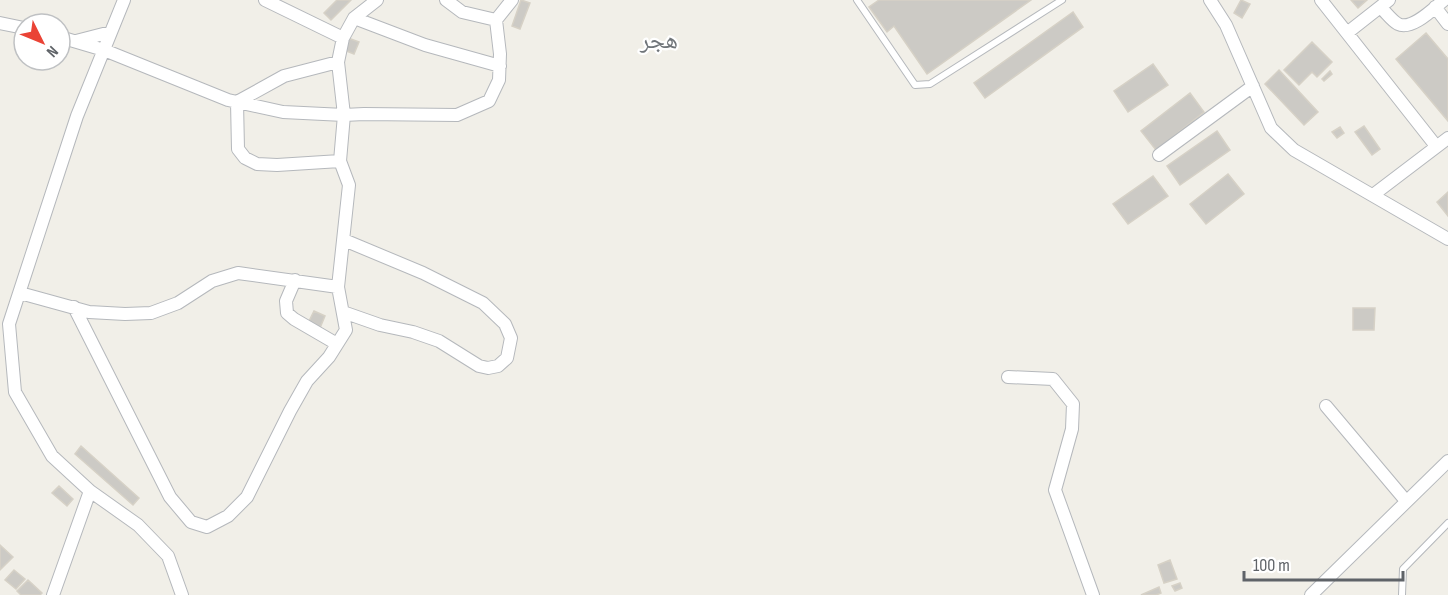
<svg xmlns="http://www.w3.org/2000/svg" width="1448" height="595" font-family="'Sofia Sans Condensed','Noto Naskh Arabic',sans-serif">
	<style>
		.building { fill: #cccac5; stroke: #d6d1c6; stroke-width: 1.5 }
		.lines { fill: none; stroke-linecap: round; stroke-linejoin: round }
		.lane-casing { stroke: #b5b8bc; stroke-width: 8 }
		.street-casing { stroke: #b5b8bc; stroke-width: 14 }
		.lane { stroke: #fff; stroke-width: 6 }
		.street { stroke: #fff; stroke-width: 12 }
		.labels { text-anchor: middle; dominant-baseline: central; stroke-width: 4.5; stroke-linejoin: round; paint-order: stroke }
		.neighbourhood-label { font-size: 24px; fill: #70757a; stroke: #fff }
	</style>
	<rect width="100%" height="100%" fill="#f1efe8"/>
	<path class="building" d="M337 0H351L331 20 324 13Z
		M521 0 530 3 520 29 512 26Z
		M879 0H1031L927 74 894 26 887 32 869 7Z
		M1241 0 1250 4 1242 18 1234 13Z
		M1351 0H1367L1358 8Z
		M1073 12 1083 27 985 98 974 83Z
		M1426 33 1448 59V121L1396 59Z
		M348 38 359 42 354 54 344 50Z
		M1312 42 1332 62 1317 77 1312 72 1299 85 1284 70Z
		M1153 64 1168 85 1128 112 1114 91Z
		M1279 70 1318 112 1304 125 1265 84Z
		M1330 71 1332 74 1324 81 1322 79Z
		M1190 93 1204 112 1156 150 1141 131Z
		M1364 126 1380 149 1372 155 1355 132Z
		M1340 127 1344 133 1337 138 1332 132Z
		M1217 131 1230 150 1180 185 1167 166Z
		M1228 174 1244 194 1206 224 1190 204Z
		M1153 176 1168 196 1128 224 1113 204Z
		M1448 192V216L1437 202Z
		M1353 308H1375L1374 330H1353Z
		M314 311 325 316 320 328 308 323Z
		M81 446 139 498 133 505 75 454Z
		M59 486 73 499 67 506 52 493Z
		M0 545 13 557 0 570Z
		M1170 560 1177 579 1164 583 1158 565Z
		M14 570 25 579 16 589 5 580Z
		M28 580 42 593 40 595H21L17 591Z
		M1180 583 1182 588 1175 591 1172 586Z
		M1159 587 1161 593 1156 595H1141Z"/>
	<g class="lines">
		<g class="lane-casing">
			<path id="lane" d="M857 0 915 85 930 84 1062 0
				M1402 595 1403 569 1448 523"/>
		</g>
		<g class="street-casing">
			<path id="street" d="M124 0 77 116 9 324 15 392 52 456 90 491 138 525 168 556 182 595
				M446 0 462 12 496 20 512 0
				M1210 0 1226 25 1271 128 1294 150 1448 239
				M1321 0 1436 146
				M1380 7C1386 12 1391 20 1398 24 1412 31 1434 8 1444 0
				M1435 7 1448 24
				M354 18 425 45 500 66
				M0 23 24 28
				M1347 33 1389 0
				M60 37 104 50 228 100 283 112 344 115 364 114 457 115 489 101 499 80 500 54 496 20
				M343 38 354 18 377 0
				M76 41 111 32
				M338 62 284 76 237 102 238 149 245 158 257 164 277 165 340 161
				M1159 155 1253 86
				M1373 195 1448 138
				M295 280 286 301 287 313 294 319 337 344
				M20 293 89 312 125 314 151 313 178 303 212 281 238 273 338 287
				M74 307 170 497 191 522 207 527 228 516 247 497 290 411 307 381 329 357 346 330 338 287 349 185 340 161 344 115 338 62 343 38 265 0
				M343 312 380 325 413 332 439 341 479 366 488 368 498 366 507 358 511 338 505 324 483 303 423 273 344 240
				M1008 377 1053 379 1073 404 1072 429 1055 490 1093 595
				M1326 406 1406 501
				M53 595 90 491
				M1311 595 1448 461"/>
		</g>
		<use href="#lane" class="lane"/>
		<use href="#street" class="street"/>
	</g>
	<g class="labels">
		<g class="neighbourhood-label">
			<text x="659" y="40">هجر</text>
		</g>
	</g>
	<g transform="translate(42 42) rotate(133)"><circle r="28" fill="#ffffff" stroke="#bfc1c3" stroke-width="1.5"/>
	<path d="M0-4.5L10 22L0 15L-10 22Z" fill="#ea4335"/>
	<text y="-9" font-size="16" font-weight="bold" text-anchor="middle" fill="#5f6368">N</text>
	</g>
	<path d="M1244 571v9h159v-9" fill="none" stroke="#5f6368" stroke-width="3"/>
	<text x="1253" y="571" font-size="18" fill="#5f6368" stroke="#ffffff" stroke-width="4.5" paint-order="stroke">100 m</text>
</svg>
